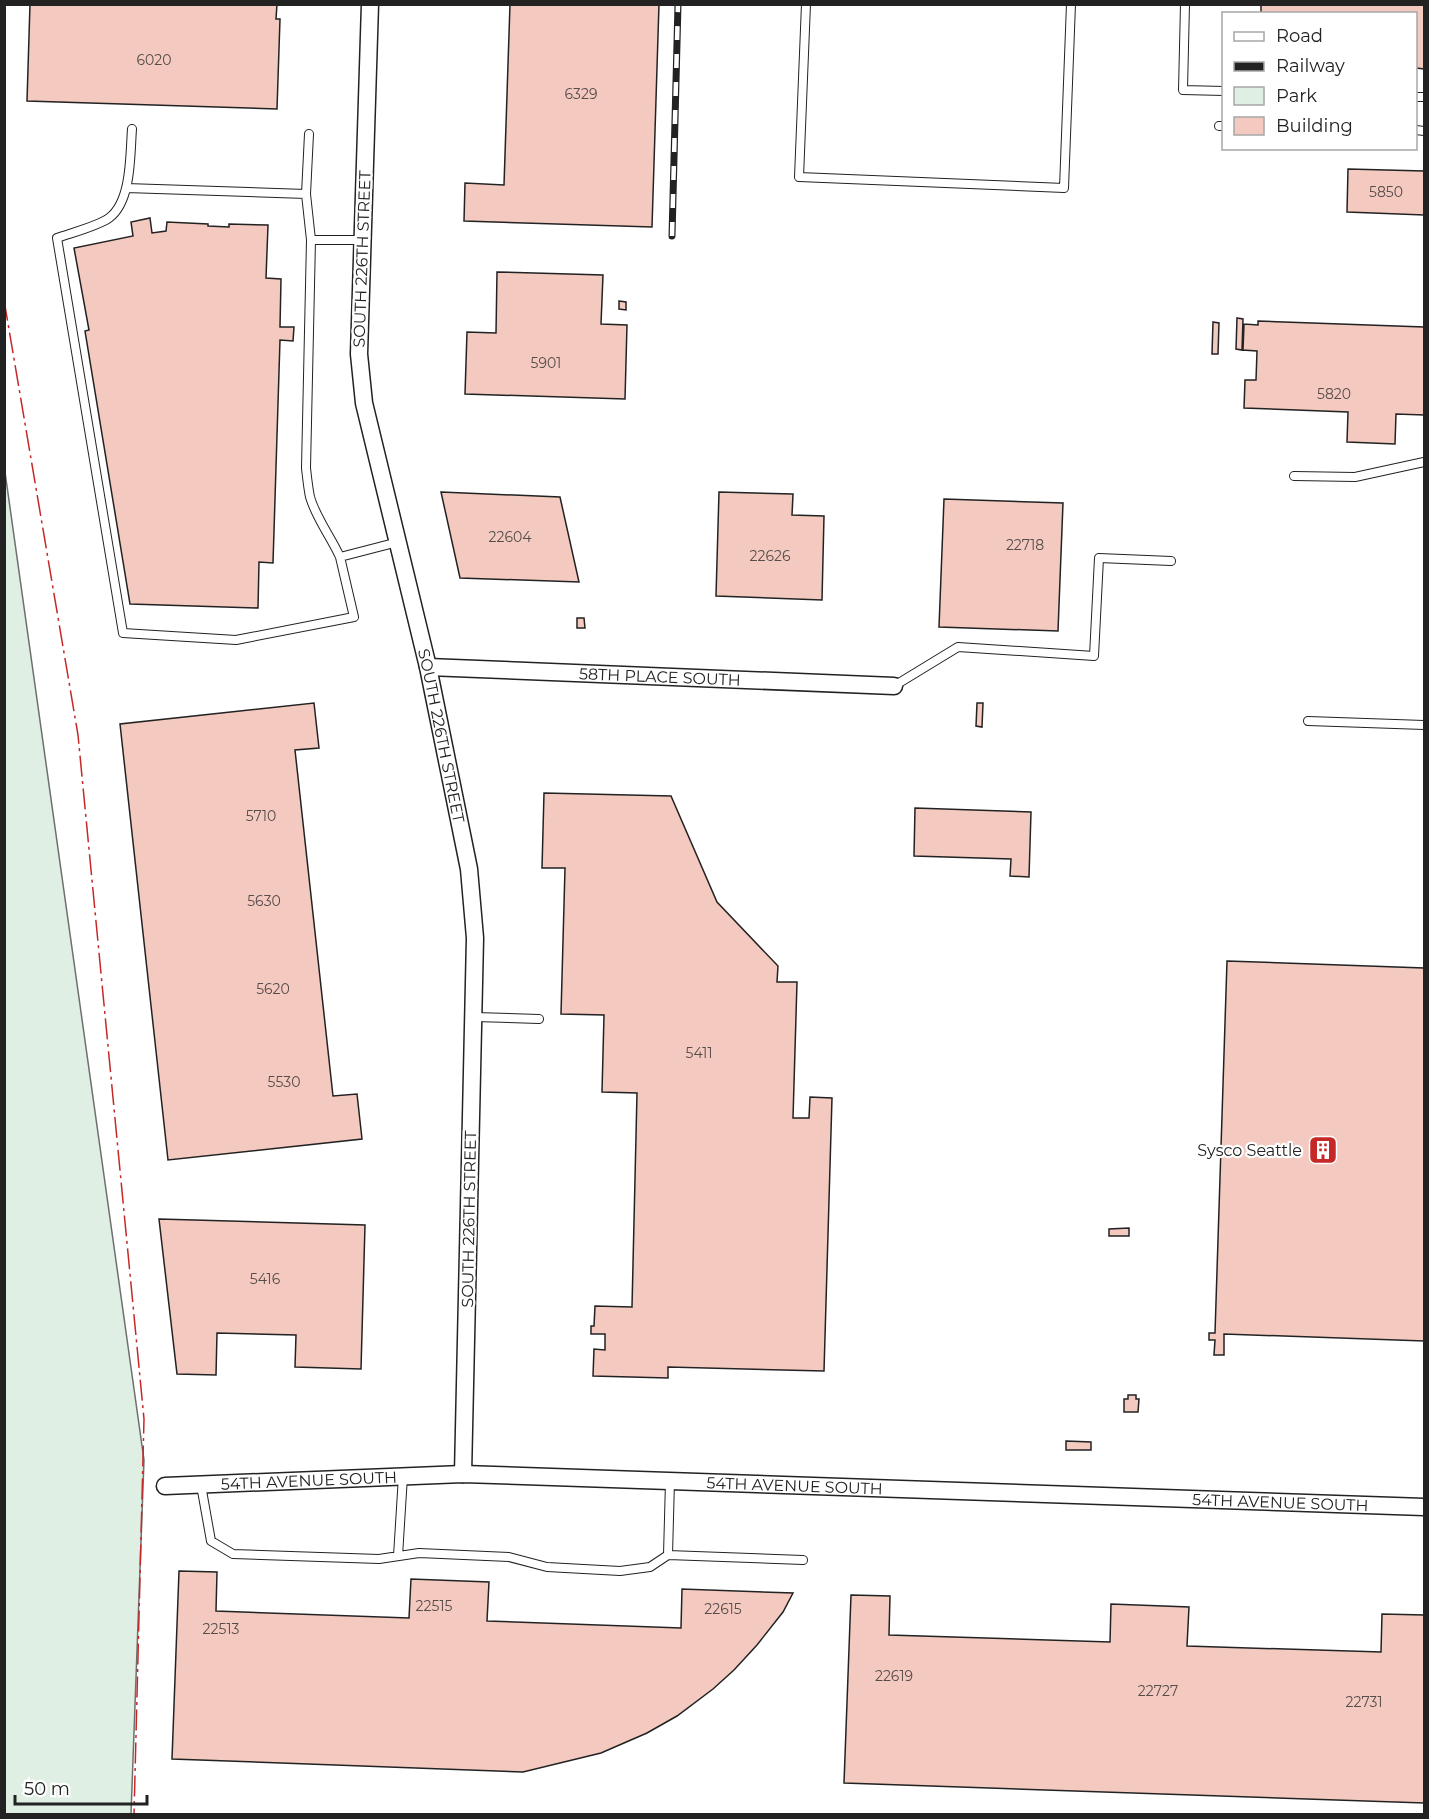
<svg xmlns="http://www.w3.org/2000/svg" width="1429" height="1819" font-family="Montserrat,sans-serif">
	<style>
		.green { fill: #e0efe3; stroke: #6f6f6f; stroke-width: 1.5 }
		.building { fill: #f3c9c0; stroke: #222; stroke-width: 1.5 }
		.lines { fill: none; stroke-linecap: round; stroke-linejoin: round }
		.lane-casing { stroke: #222; stroke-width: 10 }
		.street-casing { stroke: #222; stroke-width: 19 }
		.lane { stroke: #fff; stroke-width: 8 }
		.street { stroke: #fff; stroke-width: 16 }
		.rail-casing { stroke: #222; stroke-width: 7 }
		.rail { stroke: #fff; stroke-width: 4.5; stroke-dasharray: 14; stroke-linecap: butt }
		.power { stroke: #c62828; stroke-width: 1.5; stroke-dasharray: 21 4.5 3 4.5; stroke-linecap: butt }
		.labels { text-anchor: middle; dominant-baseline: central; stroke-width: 4.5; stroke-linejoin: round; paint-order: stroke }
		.number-label { font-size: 14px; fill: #564c4a }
		.street-label { font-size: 16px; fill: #222; stroke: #fff }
		.poi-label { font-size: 16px; fill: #222; stroke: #fff; text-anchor: end }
	</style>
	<rect width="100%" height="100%" fill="#fff"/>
	<path class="green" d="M5 472 144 1460 131 1814H5Z"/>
	<path class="building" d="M30 4H277L276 19H280L277 109 27 101Z
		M510 4H659L652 227 464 221 465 183 504 185Z
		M1261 4H1424V69L1416 68V14H1261Z
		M1348 169 1424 171V215L1347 212Z
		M150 218 152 233 166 231 167 222 208 224V226L229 227V224L268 225 266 278 281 279 280 327H294L293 341 280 340 273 563 259 562 258 608 130 604 85 331 89 330 74 248 133 236 131 222Z
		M497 272 603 275 601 324 627 325 625 399 465 394 467 332 496 333Z
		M619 301 626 302V310L619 309Z
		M1237 318 1243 319 1242 350 1236 349Z
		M1258 321 1424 327V415L1396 414 1395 444 1347 442 1348 412 1244 408 1245 380H1256L1257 351 1243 350 1244 324 1258 325Z
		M1213 322 1219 323 1218 354H1212Z
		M441 492 560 497 579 582 460 578Z
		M719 492 793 494 792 515 824 516 822 600 716 596Z
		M944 499 1063 503 1058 631 939 627Z
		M577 618H584L585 628H577Z
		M314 703 319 748 295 750 333 1096 357 1094 362 1139 168 1160 120 724Z
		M977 703H983L982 727 976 726Z
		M544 793 671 796 717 902 778 966 777 982H797L793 1118H809L810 1097 832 1098 824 1371 668 1367V1378L593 1376 594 1349 605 1350V1334H591V1326H594L595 1306 632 1307 637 1093 602 1092 604 1015 561 1014 565 868H542Z
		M915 808 1031 812 1029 877 1010 876 1011 859 914 856Z
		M1227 961 1424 968V1341L1224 1334V1355H1214L1215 1340H1209V1333H1215Z
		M159 1219 365 1225 361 1369 295 1367 296 1335 217 1333 216 1375 177 1374Z
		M1129 1228V1236H1109V1229Z
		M1128 1395H1136V1399H1139L1138 1412H1124V1399H1128Z
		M1066 1441 1091 1442V1450H1066Z
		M179 1571 217 1572 216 1611 409 1618 411 1579 489 1582 487 1621 681 1628 682 1589 793 1593 783 1612 757 1645 734 1670 713 1689 677 1716 647 1733 601 1753 523 1772 172 1759Z
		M851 1595 890 1596 889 1635 1110 1642 1111 1604 1189 1607 1187 1646 1381 1652 1382 1614 1424 1615V1803L844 1783Z"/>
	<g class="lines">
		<g class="lane-casing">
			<path id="lane" d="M806 4 799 177 1064 188 1071 4
				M1185 4 1183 90 1224 91
				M1416 97H1424
				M1219 126H1224
				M132 129C130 154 132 201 109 218 98 226 71 233 57 238L123 633 236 640 354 617 340 557 398 542
				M1416 130 1424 131
				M126 188 306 194 309 134
				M306 194 311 240
				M1294 476 1355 477 1424 462
				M340 557C331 537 316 518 310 497 308 487 307 477 306 468L311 240H362
				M894 686 958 647 1094 656 1099 558 1171 561
				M1308 721 1424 725
				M474 1017 539 1019
				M201 1485 211 1541 233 1554 379 1559 419 1553 509 1557 547 1567 620 1571 650 1567 668 1555 803 1560
				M668 1555 670 1481
				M398 1556 403 1476"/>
		</g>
		<g class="street-casing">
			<g id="street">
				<path id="s1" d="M370 4 359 354 364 403 428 667 469 869 475 938 463 1474"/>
				<path id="s2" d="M428 667 894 686"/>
				<path id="s3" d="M165 1486 463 1474 1424 1507"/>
			</g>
		</g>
		<use href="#lane" class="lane"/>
		<use href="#street" class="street"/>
		<g class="rail-casing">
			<path id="rail" d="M672 236 678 4"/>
		</g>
		<use href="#rail" class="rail"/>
		<path class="power" d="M4 300 78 735 144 1419 134 1814"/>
	</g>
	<defs>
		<g id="building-square" transform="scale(1.5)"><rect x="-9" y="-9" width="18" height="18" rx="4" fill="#c62828" stroke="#fff"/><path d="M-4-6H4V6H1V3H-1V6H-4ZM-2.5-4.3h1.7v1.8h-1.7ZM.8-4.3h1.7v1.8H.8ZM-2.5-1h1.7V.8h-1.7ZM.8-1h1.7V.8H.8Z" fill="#fff"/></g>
	</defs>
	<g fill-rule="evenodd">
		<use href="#building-square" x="1323" y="1150"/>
	</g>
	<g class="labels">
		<g class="number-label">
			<text x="154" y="60">6020</text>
			<text x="581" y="94">6329</text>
			<text x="1386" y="192">5850</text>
			<text x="546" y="363">5901</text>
			<text x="1334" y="394">5820</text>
			<text x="510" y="537">22604</text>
			<text x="1025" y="545">22718</text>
			<text x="770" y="556">22626</text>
			<text x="261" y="816">5710</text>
			<text x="264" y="901">5630</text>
			<text x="273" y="989">5620</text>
			<text x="699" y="1053">5411</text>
			<text x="284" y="1082">5530</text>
			<text x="265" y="1279">5416</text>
			<text x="434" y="1606">22515</text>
			<text x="723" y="1609">22615</text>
			<text x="221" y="1629">22513</text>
			<text x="894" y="1676">22619</text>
			<text x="1158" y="1691">22727</text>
			<text x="1364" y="1702">22731</text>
		</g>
		<g class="street-label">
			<text transform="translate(362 259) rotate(-88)">SOUTH 226TH STREET</text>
			<text stroke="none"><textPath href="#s2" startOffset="232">58TH PLACE SOUTH</textPath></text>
			<text stroke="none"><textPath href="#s1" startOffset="741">SOUTH 226TH STREET</textPath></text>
			<text transform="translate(469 1219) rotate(-89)">SOUTH 226TH STREET</text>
			<text stroke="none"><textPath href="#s3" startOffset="144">54TH AVENUE SOUTH</textPath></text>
			<text stroke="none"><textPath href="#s3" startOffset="630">54TH AVENUE SOUTH</textPath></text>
			<text stroke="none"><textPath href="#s3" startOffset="1116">54TH AVENUE SOUTH</textPath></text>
		</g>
		<g class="poi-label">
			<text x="1302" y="1150">Sysco Seattle</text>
		</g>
	</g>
	<rect width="1429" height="1819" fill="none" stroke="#222222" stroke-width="12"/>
	<rect x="1222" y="12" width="195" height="138" fill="#ffffff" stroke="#a7a7a7" stroke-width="1.5"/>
	<rect x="1234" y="32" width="30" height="9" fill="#ffffff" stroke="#a7a7a7" stroke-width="1.5"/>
	<text x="1276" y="42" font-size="18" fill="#222222">Road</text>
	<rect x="1234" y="62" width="30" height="9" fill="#222222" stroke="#a7a7a7" stroke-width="1.5"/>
	<text x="1276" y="72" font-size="18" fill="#222222">Railway</text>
	<rect x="1234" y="87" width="30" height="18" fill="#e0efe3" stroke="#a7a7a7" stroke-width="1.5"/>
	<text x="1276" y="102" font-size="18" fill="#222222">Park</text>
	<rect x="1234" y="117" width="30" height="18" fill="#f3c9c0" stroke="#a7a7a7" stroke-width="1.5"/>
	<text x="1276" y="132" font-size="18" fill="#222222">Building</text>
	<path d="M15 1795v9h132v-9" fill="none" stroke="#222222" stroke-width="3"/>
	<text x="24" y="1795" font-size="18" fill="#222222" stroke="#ffffff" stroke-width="4.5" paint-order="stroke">50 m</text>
</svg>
